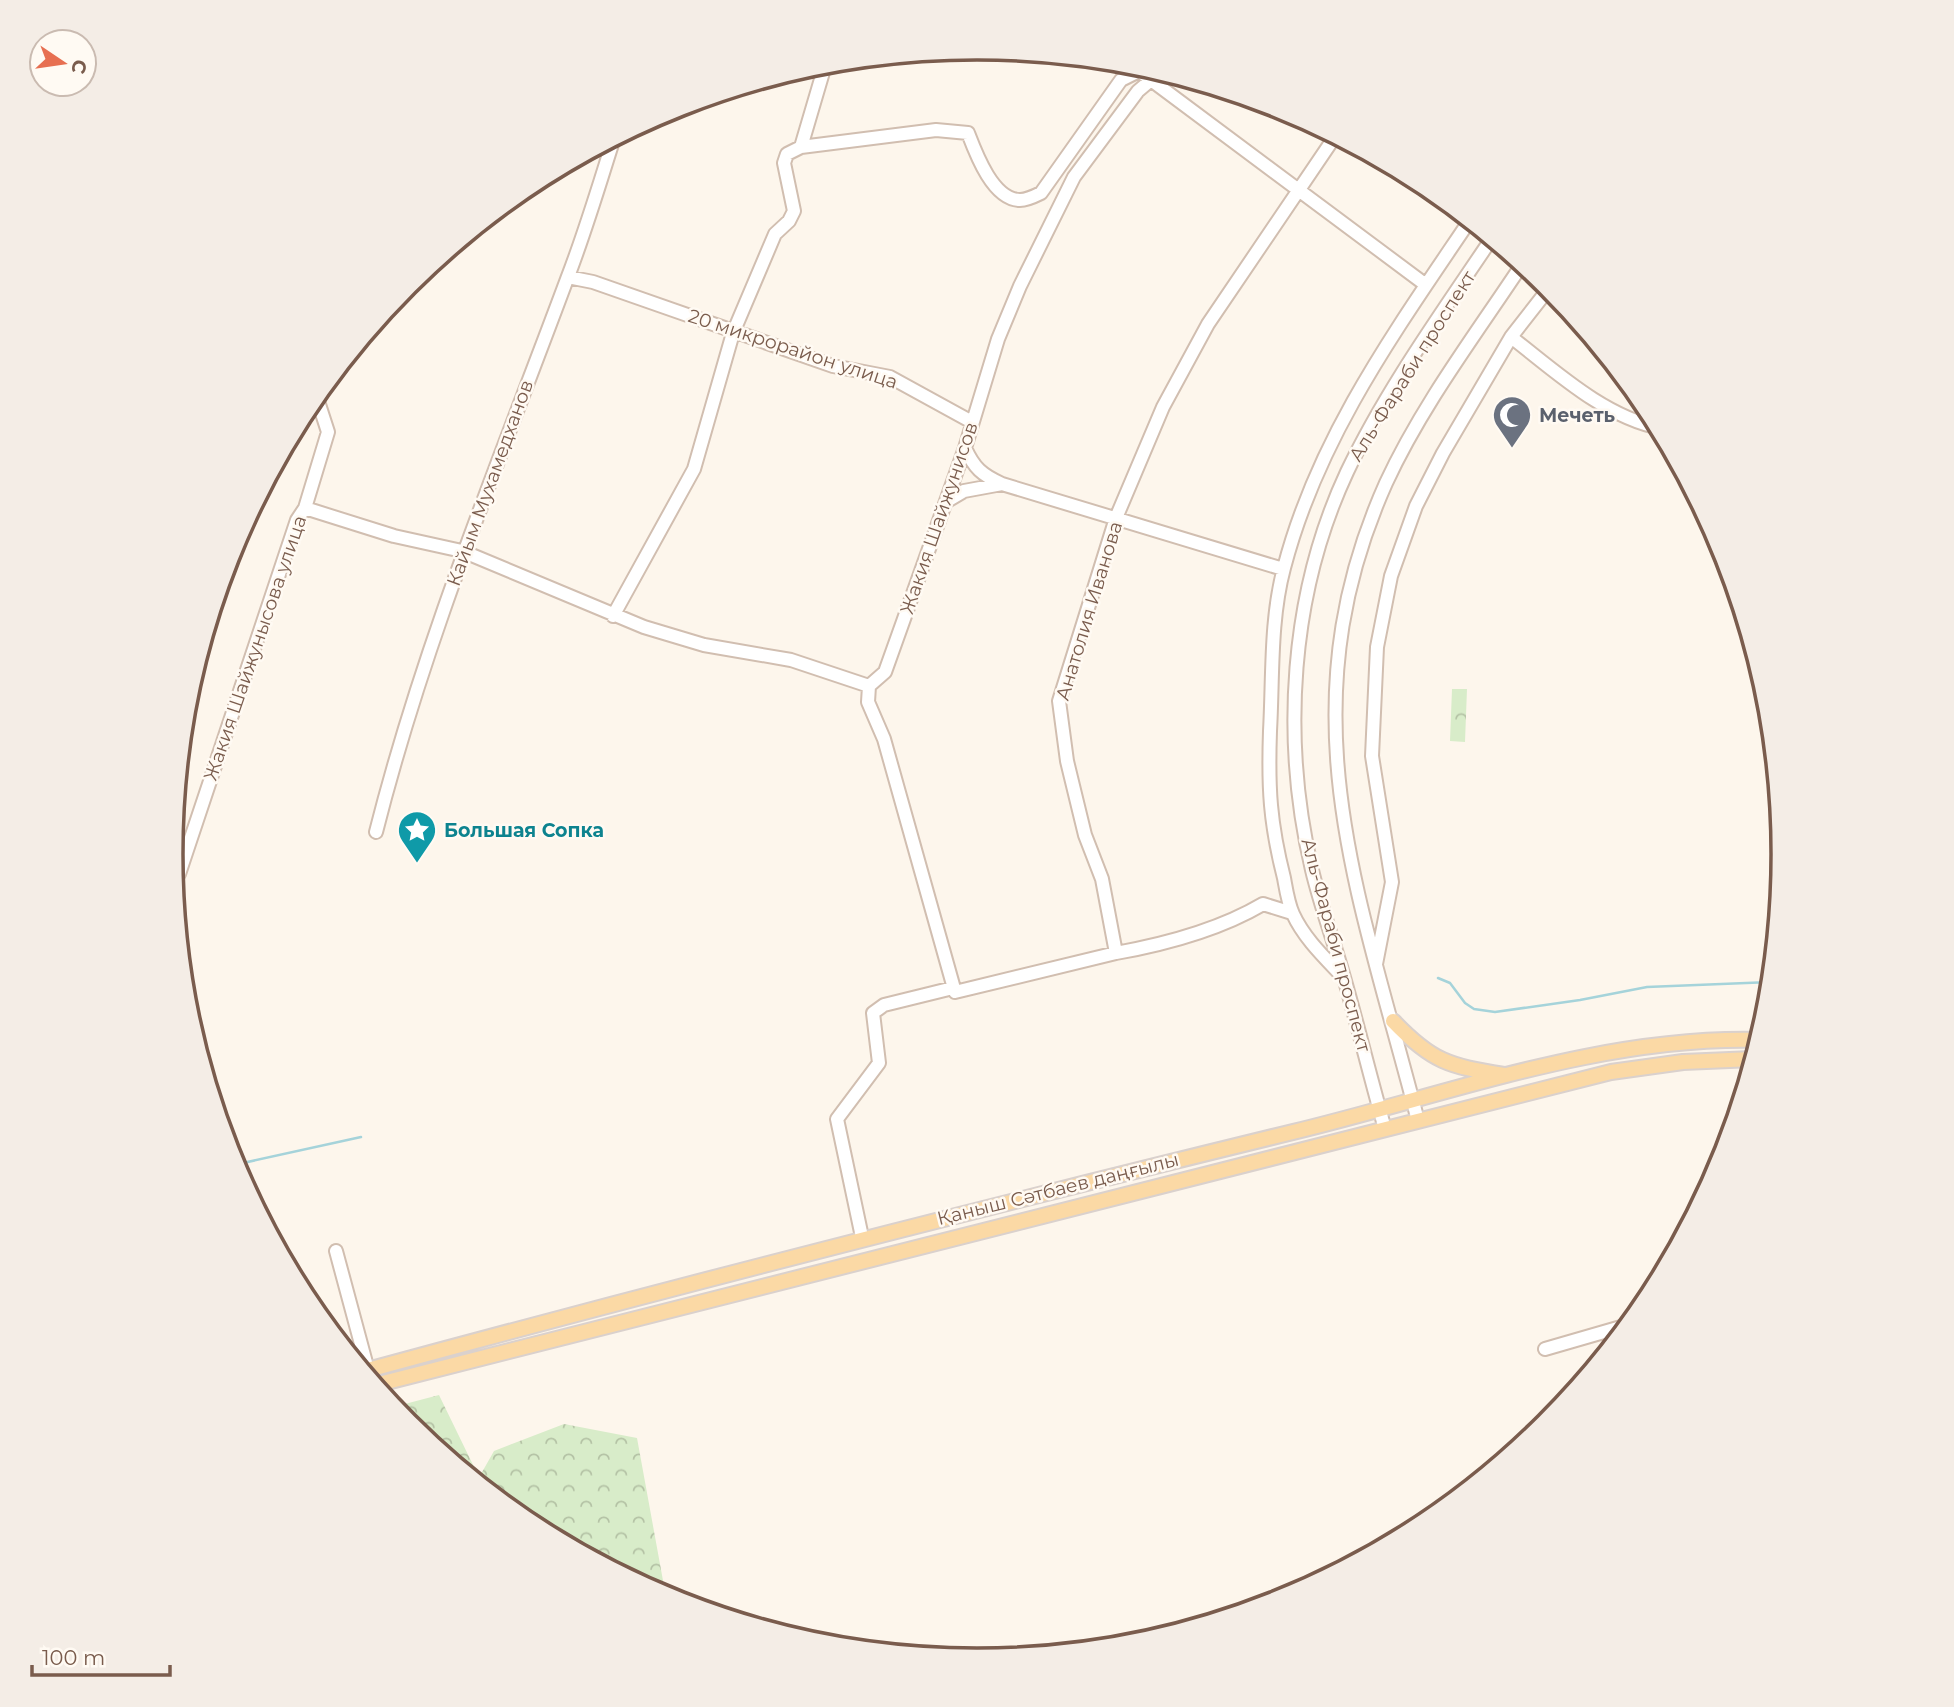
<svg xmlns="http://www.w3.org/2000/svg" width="1954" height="1707" font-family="Montserrat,sans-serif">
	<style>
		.forest { fill: url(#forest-crowns) }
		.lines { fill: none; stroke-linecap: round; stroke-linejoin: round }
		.stream { stroke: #a5d3da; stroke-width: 2.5 }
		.minor-casing { stroke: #d1beb0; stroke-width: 16 }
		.major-casing { stroke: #dad1cd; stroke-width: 18 }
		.minor { stroke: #fff; stroke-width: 12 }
		.major { stroke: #fbd9a5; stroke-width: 14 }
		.labels { text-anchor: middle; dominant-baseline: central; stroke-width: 5; stroke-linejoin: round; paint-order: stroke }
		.street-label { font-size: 19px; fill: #7a5c4d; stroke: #fffaf3 }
		.worship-label { font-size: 19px; font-weight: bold; fill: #5b616d; stroke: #fffaf3; text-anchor: start }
		.culture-label { font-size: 19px; font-weight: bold; fill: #0d838f; stroke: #fffaf3; text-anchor: start }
		.rim { fill: none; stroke: #7a5c4d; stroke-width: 3.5 }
	</style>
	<defs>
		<pattern id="forest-crowns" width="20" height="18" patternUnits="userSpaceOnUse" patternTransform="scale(1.75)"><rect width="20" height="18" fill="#d8ecc9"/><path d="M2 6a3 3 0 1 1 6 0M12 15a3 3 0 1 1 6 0" fill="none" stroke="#b4c2a5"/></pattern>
	</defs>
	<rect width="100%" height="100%" fill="#fdf6ec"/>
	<path class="forest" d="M1452 689H1467L1465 742 1450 741Z
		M439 1395 475 1469 471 1477 400 1415 401 1405Z
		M564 1424 637 1438 666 1597 529 1524 477 1481 494 1451Z"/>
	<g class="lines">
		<path class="stream" d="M1438 978 1450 983 1465 1003 1474 1009 1495 1012 1580 1000 1647 987 1771 982
			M234 1165 361 1137"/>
		<g class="minor-casing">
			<path id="minor" d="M801 147 826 62
				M568 277 593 282 833 366 890 377 972 422
				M1511 337C1555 371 1604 417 1660 428
				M965 448C974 468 982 475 1002 484L1283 569
				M947 501 964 491 1002 484
				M305 508 328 432 316 395
				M613 616 694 469 733 333 775 234 789 221 794 211 784 163 787 154 801 147 936 130 968 133C976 154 993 200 1020 200 1027 200 1035 196 1041 193L1121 80 1139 71 1426 285
				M376 832C424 642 499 462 567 279 585 233 599 185 614 138
				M179 874 297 520 305 508 394 536 462 551 644 627 704 645 791 660 869 686
				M1292 913 1263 904C1219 930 1166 944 1116 953L1102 879 1085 835 1067 761 1059 701 1116 518 1163 407 1208 324 1336 135
				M1116 953 955 992 884 739 868 702 869 686 885 672 965 448 998 339 1020 286 1074 177 1138 91 1151 80 1153 68
				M1376 964 1392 882 1372 756 1377 647 1391 576 1416 506 1443 453 1511 337 1550 287
				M1342 976C1324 957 1304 938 1293 914 1288 903 1286 889 1284 878 1270 823 1268 788 1270 731 1273 678 1270 620 1284 568 1318 437 1396 330 1470 220
				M1418 1121C1360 895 1283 713 1386 483 1422 405 1476 334 1523 263
				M1385 1129C1371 1080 1359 1030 1345 981 1335 944 1321 908 1312 870 1281 739 1290 594 1347 472 1386 390 1441 314 1492 238
				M862 1237 837 1119 879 1063 873 1013 884 1005 953 988
				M336 1251 368 1370
				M1545 1349 1628 1325"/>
		</g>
		<g class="major-casing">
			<path id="major" d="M1393 1021C1432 1062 1449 1066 1504 1075
				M364 1371C673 1287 982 1208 1293 1132 1447 1095 1599 1036 1759 1040
				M375 1385 1611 1072 1683 1062 1753 1059"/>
		</g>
		<use href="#minor" class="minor"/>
		<use href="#major" class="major"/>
	</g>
	<defs>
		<g id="mosque-pin" transform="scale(2.0125)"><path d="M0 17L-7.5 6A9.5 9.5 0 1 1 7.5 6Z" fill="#6b7280" stroke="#fffaf3"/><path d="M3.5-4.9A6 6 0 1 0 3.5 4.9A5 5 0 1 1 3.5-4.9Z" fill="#fff"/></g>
		<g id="sight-pin" transform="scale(2.0125)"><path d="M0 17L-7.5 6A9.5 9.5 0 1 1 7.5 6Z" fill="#0f9aa8" stroke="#fffaf3"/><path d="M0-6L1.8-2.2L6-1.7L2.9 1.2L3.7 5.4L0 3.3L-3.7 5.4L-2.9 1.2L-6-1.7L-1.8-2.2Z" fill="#fff"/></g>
	</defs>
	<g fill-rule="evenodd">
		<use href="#mosque-pin" x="1512" y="415"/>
		<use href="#sight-pin" x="417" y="830"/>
	</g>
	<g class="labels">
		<g class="street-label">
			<text transform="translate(793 349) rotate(18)">20 микрорайон улица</text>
			<text transform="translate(1412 366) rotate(-58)">Аль-Фараби проспект</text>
			<text transform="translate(490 483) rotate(-70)">Кайым Мухамедханов</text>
			<text transform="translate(939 518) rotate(-71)">Жакия Шайжунисов</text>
			<text transform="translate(1089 611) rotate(-73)">Анатолия Иванова</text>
			<text transform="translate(255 648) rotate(-71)">Жакия Шайжунысова улица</text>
			<text transform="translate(1336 945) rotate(75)">Аль-Фараби проспект</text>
			<text transform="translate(1058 1189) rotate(-14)">Қаныш Сәтбаев даңғылы</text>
		</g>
		<g class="worship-label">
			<text x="1539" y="415">Мечеть</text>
		</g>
		<g class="culture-label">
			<text x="444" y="830">Большая Сопка</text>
		</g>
	</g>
	<path d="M0 0H1954V1707H0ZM183 854a794 794 0 1 1 1588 0a794 794 0 1 1-1588 0Z" fill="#f4ede6" fill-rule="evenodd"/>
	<path class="rim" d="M183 854a794 794 0 1 1 1588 0a794 794 0 1 1-1588 0Z"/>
	<g transform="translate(63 63) rotate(103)"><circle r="33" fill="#fffaf3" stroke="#cabbb1" stroke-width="2"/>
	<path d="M0-5L12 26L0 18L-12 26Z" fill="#e76f51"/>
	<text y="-10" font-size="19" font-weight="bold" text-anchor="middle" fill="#7a5c4d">С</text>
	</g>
	<path d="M32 1665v10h138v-10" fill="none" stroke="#7a5c4d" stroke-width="3.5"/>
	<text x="42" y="1665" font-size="21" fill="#7a5c4d" stroke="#fffaf3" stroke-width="5" paint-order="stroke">100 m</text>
</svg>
